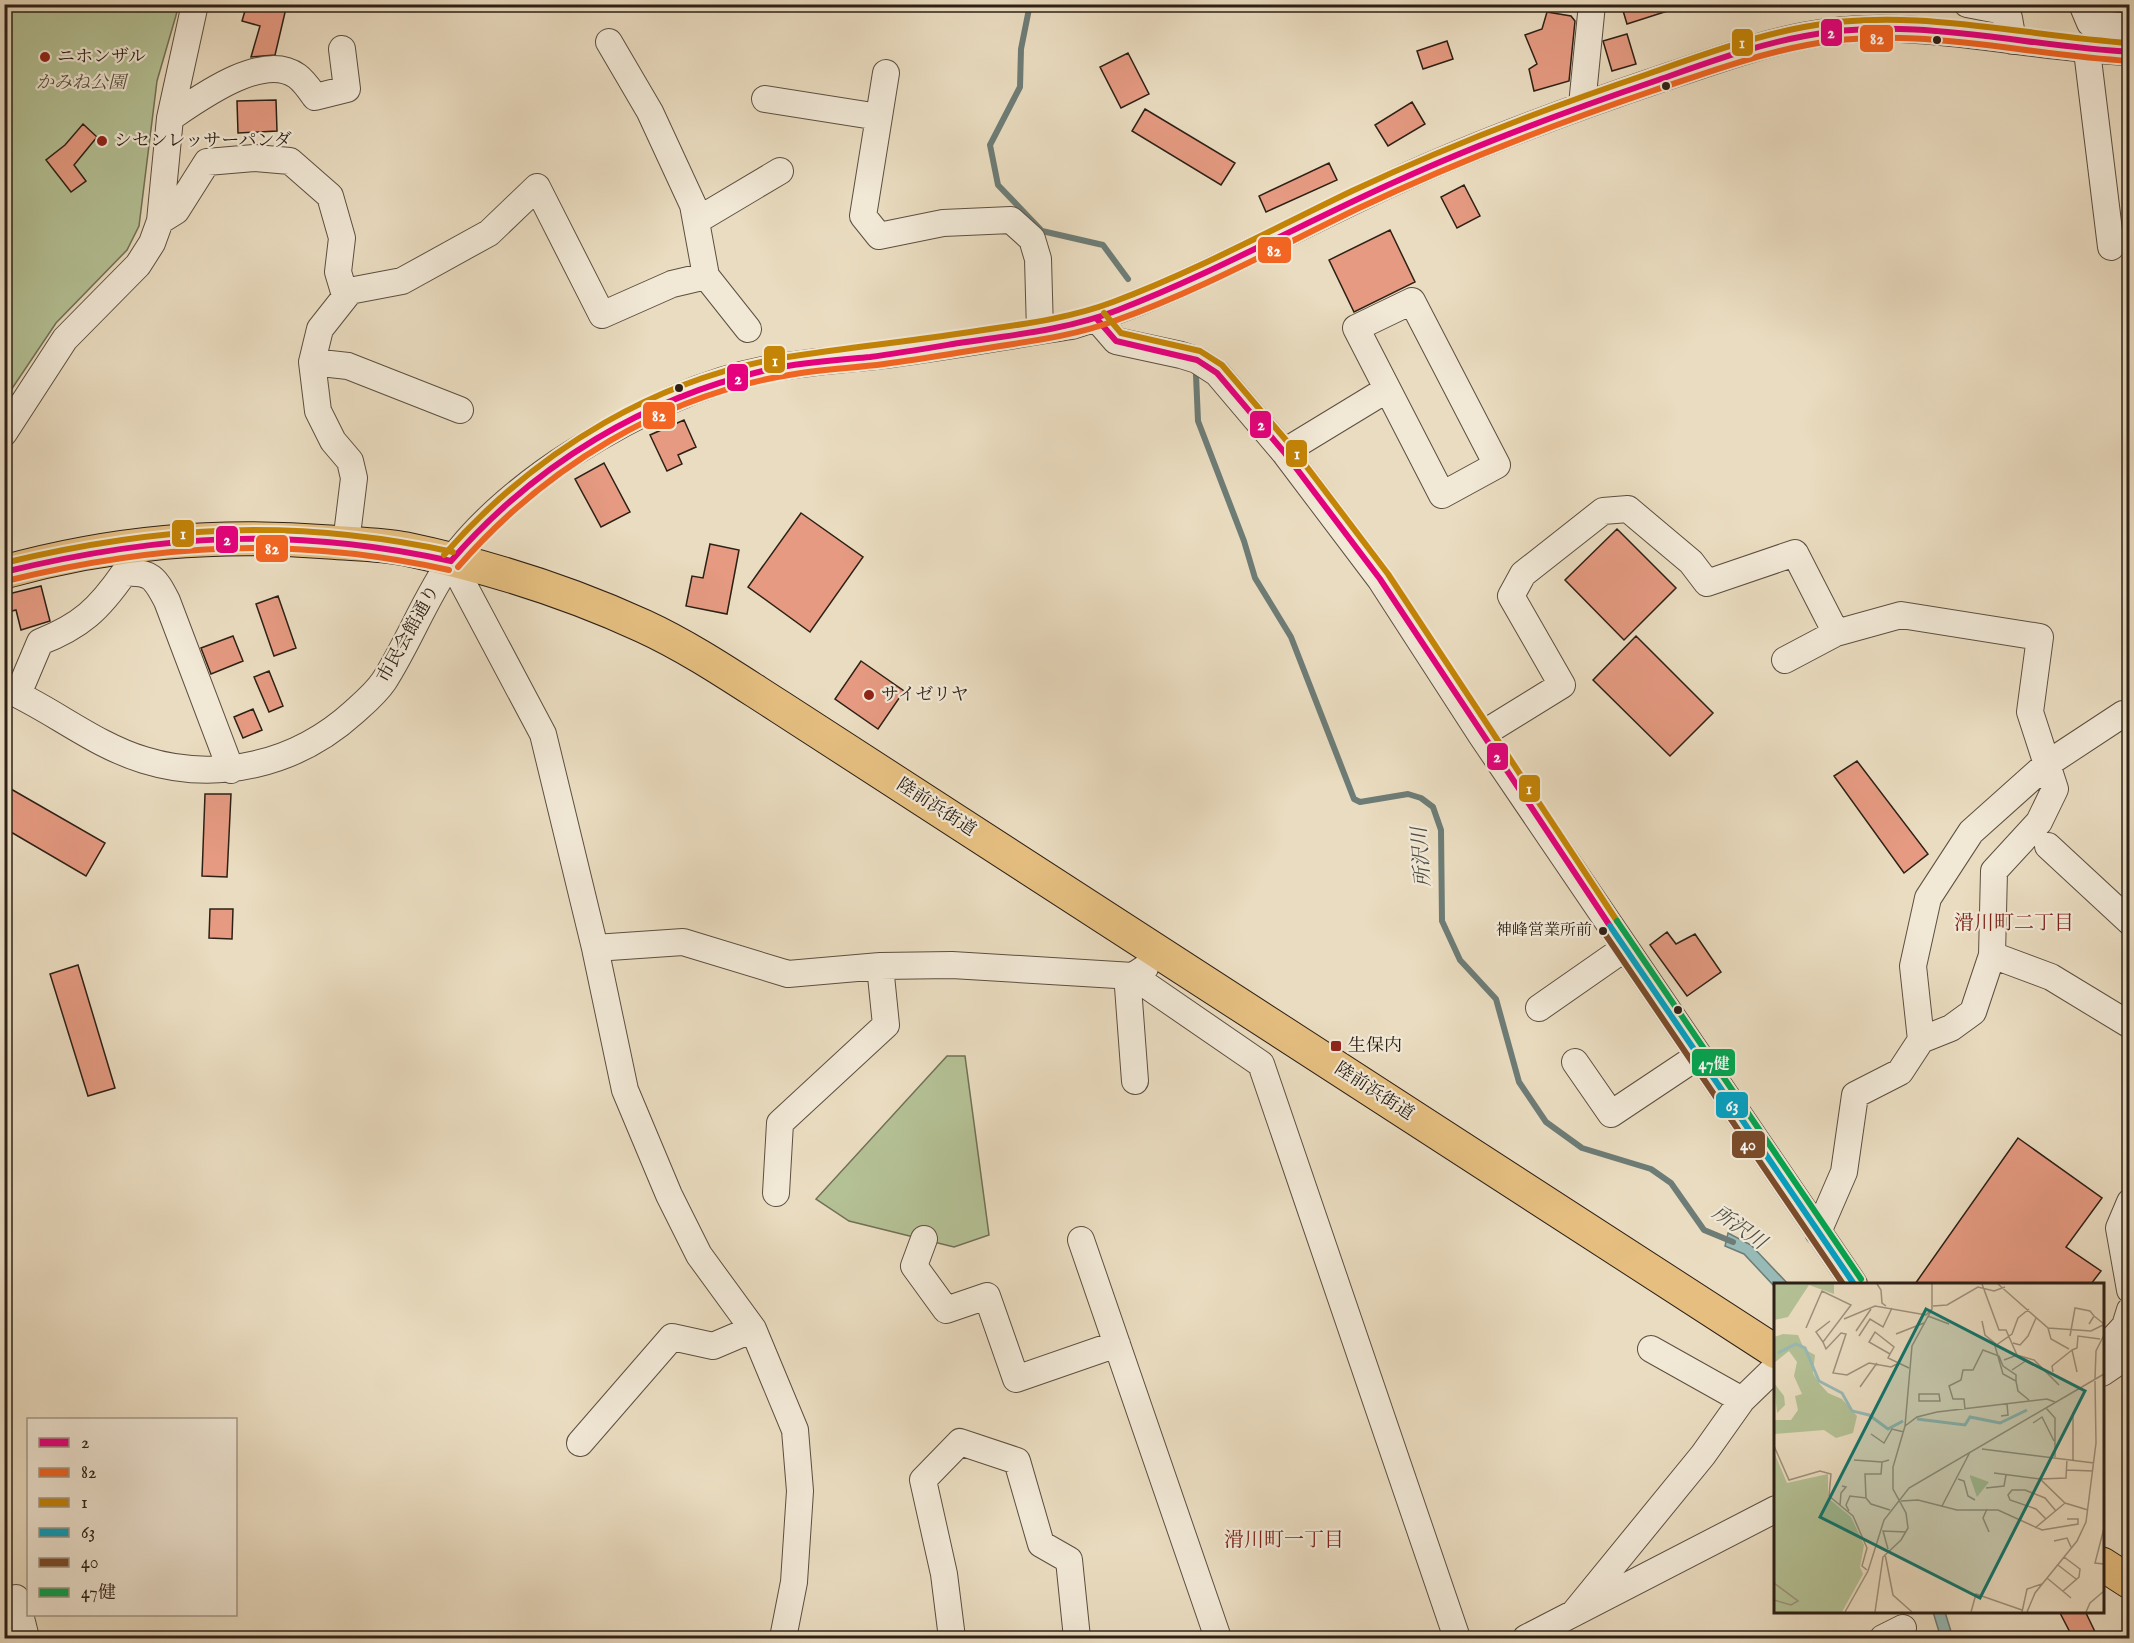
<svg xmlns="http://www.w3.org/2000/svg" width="2134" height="1643" font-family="'IM FELL English','Noto Serif JP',serif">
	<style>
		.green { fill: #b4c195; stroke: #707056; stroke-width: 1.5 }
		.water { fill: #98bab6; stroke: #6d7c76; stroke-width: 1.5 }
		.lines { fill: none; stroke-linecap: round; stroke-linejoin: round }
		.stream { stroke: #6d7c76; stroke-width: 6 }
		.building { fill: #e59a81; stroke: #2d2016; stroke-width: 1.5 }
		.minor-casing { stroke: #5c4f40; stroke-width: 28 }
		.highway-casing { stroke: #2d2016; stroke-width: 35 }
		.minor { stroke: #f1e8d6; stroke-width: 26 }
		.highway { stroke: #e5be80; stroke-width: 33 }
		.bus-1-casing { stroke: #f1e8d6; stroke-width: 10 }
		.bus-2-casing { stroke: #f1e8d6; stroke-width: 10 }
		.bus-3-casing { stroke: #f1e8d6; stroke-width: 10 }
		.bus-4-casing { stroke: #f1e8d6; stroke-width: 10 }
		.bus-5-casing { stroke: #f1e8d6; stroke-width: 10 }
		.bus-6-casing { stroke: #f1e8d6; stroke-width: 10 }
		.bus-1 { stroke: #e5007d; stroke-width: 6 }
		.bus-2 { stroke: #f26522; stroke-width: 6 }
		.bus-3 { stroke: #c48406; stroke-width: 6 }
		.bus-4 { stroke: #02a2c5; stroke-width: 6 }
		.bus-5 { stroke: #7a4b2a; stroke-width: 6 }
		.bus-6 { stroke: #00a651; stroke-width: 6 }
		.bus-dot { fill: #2d2016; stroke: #f1e8d6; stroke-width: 2 }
		.poi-dot { fill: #8f2418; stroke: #f1e8d6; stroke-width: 2 }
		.labels { text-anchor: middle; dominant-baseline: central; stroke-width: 4.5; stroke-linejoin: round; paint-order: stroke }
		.bus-label { font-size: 16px; fill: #2d2016; stroke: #f1e8d6; text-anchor: end }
		.poi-label { font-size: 18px; fill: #2d2016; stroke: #f1e8d6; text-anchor: start }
		.park-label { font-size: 18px; font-style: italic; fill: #56503c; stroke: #f1e8d6 }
		.street-label { font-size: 18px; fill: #2d2016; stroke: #f1e8d6 }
		.water-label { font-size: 20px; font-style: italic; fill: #4d4e46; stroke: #f1e8d6 }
		.neighbourhood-label { font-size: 20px; fill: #7a1f14; stroke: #f1e8d6 }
		.inset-river { fill: none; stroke: #98bab6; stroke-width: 3 }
		.inset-road { fill: none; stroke: #9e917c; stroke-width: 1.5 }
		.view { fill: #0f766e; fill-opacity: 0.15; stroke: #0f766e; stroke-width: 3 }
		.inset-edge { fill: none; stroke: #2d2016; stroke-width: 3 }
		.line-badge { stroke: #f1e8d6; stroke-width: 2 }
		.badge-label { font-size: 16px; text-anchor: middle; font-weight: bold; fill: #fff }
	</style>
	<rect width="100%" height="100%" fill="#eadcc0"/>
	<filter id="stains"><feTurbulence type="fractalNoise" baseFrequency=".00333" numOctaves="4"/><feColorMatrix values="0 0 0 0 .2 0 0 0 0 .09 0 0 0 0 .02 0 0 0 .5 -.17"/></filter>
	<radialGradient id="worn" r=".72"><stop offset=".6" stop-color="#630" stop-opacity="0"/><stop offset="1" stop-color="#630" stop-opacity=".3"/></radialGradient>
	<path class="green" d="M5 5H179L157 81 139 226 127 250 56 323 5 399Z
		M947 1056H965L989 1235 954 1247 849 1221 816 1199Z"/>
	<path class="water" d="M1728 1233 1751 1245 1788 1284H1776L1775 1287 1744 1254 1725 1246Z
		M1933 1612H1945L1953 1638H1941Z"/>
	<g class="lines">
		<path class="stream" d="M1030 4 1021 49 1020 87 990 145 998 185 1042 231 1103 245 1128 279
			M1196 375 1198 421 1244 541 1255 578 1291 637 1354 799 1360 802 1408 794 1421 798 1433 807 1441 830 1442 921 1460 960 1496 999 1519 1082 1546 1122 1582 1148 1651 1169 1671 1183 1704 1230 1733 1242"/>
	</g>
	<path class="building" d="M247 4H287L275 55 251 57 260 26 242 21Z
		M1621 4H1676L1677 8 1627 24Z
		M1547 12 1571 16 1575 21 1569 81 1534 91 1529 69 1537 64 1525 35 1542 29Z
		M1627 34 1636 64 1612 71 1603 41Z
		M1447 41 1453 59 1423 69 1417 51Z
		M1128 53 1149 94 1121 108 1100 67Z
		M276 100 277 131 238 133 237 101Z
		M1412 102 1425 124 1388 146 1375 125Z
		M1145 109 1235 163 1221 185 1132 131Z
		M83 124 97 137 74 165 86 181 71 192 46 160 65 145Z
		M1329 163 1337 180 1266 212 1259 196Z
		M1464 185 1480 216 1457 228 1441 197Z
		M1390 230 1415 282 1354 312 1329 260Z
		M684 420 696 447 678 455 682 464 667 471 650 435Z
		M604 463 630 512 601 527 575 479Z
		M801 513 863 557 810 632 748 587Z
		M1617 529 1676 588 1624 640 1565 580Z
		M710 544 739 550 727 614 686 606 692 576 703 578Z
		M41 586 50 621 21 630 16 610 4 613V595Z
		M278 596 296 648 274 656 256 604Z
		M233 636 243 661 211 674 201 648Z
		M1636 636 1713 713 1670 756 1593 680Z
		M861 661 904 691 878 729 835 699Z
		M269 671 283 706 269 712 254 677Z
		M253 709 262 730 243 738 234 717Z
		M1857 761 1928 854 1904 873 1834 776Z
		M4 785 105 843 86 876 4 828Z
		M205 794H231L227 877 202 876Z
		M210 909H233L232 939 209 938Z
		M1667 932 1676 944 1695 934 1721 972 1687 996 1650 945Z
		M78 965 115 1088 88 1096 50 974Z
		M2018 1138 2102 1198 2066 1247 2101 1271 2091 1284H1915Z
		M2059 1611H2085L2098 1638H2073Z"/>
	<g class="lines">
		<g class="minor-casing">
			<path id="minor" d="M1967 4 1998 10 2009 18 2013 41
				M2082 4 2090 23 2130 27
				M609 42 650 112 693 205 706 276
				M2087 51 2111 247
				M886 73 863 216 879 236 943 223 1011 220 1032 239 1038 259 1040 331
				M765 99 879 117
				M1582 105 1592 4
				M170 118C198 99 263 51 297 76 304 81 310 90 315 97L347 89 342 49
				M160 221 176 211 207 162 254 158 290 161 330 196 342 238 338 272 344 292 402 281 489 233 537 187 602 315 672 284 706 276 748 329
				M696 221 780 171
				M1412 301 1497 465 1442 495 1356 328Z
				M1097 319 1116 341 1181 355 1197 360 1217 373 1284 452 1380 579 1481 735 1854 1284
				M312 362 348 366 460 410
				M4 433 65 339 138 265 152 243 160 221 170 118 195 4
				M1284 452 1386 390
				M346 543 354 478 350 461 333 441 318 411 312 362 320 329 350 291
				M451 561 543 734 595 948 625 1090 669 1195 699 1255 753 1329 795 1430 800 1491 794 1582 783 1638
				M1785 660 1836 633
				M4 688C52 709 94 745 144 760 218 783 297 764 354 712 364 703 376 693 384 681 409 642 425 598 451 561 480 520 531 479 573 453 633 415 703 380 774 368 813 361 853 359 892 354 952 346 1012 335 1072 326 1184 291 1288 230 1394 182 1483 141 1574 108 1666 77 1718 60 1773 39 1828 32 1928 19 2030 49 2130 52
				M18 694 40 642C81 626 99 609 124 573 151 571 155 578 167 601L231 770
				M1481 735 1562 685 1511 596 1523 574 1603 511 1628 509 1691 562 1707 583 1795 553 1836 633 1901 615 2040 637 2030 712 2055 789 2039 822 1994 871 1992 955 1973 1012 1951 1028 1921 1040
				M2048 846 2130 922
				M595 948 683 942 788 974 880 966 952 965 1133 976 1145 968
				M1992 955 2051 977 2130 1025
				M1539 1008 1625 948
				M1575 1062 1611 1114 1698 1056
				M1135 1081 1128 987 1133 976 1261 1064 1457 1638
				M776 1193 780 1123 886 1025 880 966
				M2130 1202 2119 1228 2130 1290
				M1818 1232 1844 1172 1855 1095 1900 1072 1921 1040 1913 966 1928 898 1971 832 2047 764 2123 714 2130 716
				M924 1239 914 1266 946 1310 987 1296 1016 1379 1117 1344
				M1081 1240 1218 1638
				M2102 1351 2125 1326 2130 1310
				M2102 1373 2130 1354
				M1742 1400 1776 1367
				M580 1443 672 1337 713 1346 753 1329
				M4 1600 16 1598 26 1638
				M1574 1613 1703 1455 1742 1400 1651 1349
				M952 1638 944 1574 923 1480 960 1442 1017 1461 1041 1544 1069 1560 1077 1638
				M1526 1638 1776 1509
				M1883 1638 1903 1628"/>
		</g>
		<g class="highway-casing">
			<path id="highway" d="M4 572C113 542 216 533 329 542 354 544 381 544 406 549 486 566 569 592 643 626 691 648 736 679 780 707L1776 1352
				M2102 1564 2130 1582"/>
		</g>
		<use href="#minor" class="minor"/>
		<use href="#highway" class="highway"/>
		<g class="bus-1-casing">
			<path id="bus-1" d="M1097 319 1116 341 1197 360 1217 373 1284 452 1380 579 1610 926
				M451 561C535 464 646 397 771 369 803 362 837 360 870 357 900 353 929 348 959 343 1013 335 1067 330 1118 310 1214 273 1303 223 1397 181 1482 142 1570 110 1658 80 1707 63 1755 45 1805 36 1913 15 2022 46 2130 52
				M4 572C161 534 293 526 451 561"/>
		</g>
		<g class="bus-2-casing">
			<path id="bus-2" d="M458 567C544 468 664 394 795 374 824 369 854 368 884 364 923 359 961 352 1000 346 1039 340 1076 335 1114 321 1199 291 1278 247 1359 208 1454 163 1552 125 1652 91 1703 74 1754 55 1807 45 1913 24 2023 55 2129 61
				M6 581C161 543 293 536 449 570"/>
		</g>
		<g class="bus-3-casing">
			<path id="bus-3" d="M1104 313 1121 333 1200 351 1222 365 1291 446 1388 574 1617 921
				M444 555C535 451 662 373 801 355 864 346 927 339 990 329 1032 323 1073 317 1113 302 1196 271 1273 229 1352 191 1448 146 1547 108 1648 74 1699 56 1751 37 1804 27 1912 6 2022 36 2130 43
				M4 563C161 525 295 518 453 552"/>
		</g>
		<g class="bus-4-casing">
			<path id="bus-4" d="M1610 926 1854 1284"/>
		</g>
		<g class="bus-5-casing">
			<path id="bus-5" d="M1603 931 1843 1284"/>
		</g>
		<g class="bus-6-casing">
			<path id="bus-6" d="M1617 921 1861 1279"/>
		</g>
		<use href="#bus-1" class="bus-1"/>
		<use href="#bus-2" class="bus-2"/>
		<use href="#bus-3" class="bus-3"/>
		<use href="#bus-4" class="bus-4"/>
		<use href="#bus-5" class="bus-5"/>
		<use href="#bus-6" class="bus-6"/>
	</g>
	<g class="bus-dot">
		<circle cx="1937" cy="40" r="5"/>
		<circle cx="1666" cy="86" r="5"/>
		<circle cx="679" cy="388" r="5"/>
		<circle cx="1603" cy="931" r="5"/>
		<circle cx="1678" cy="1010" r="5"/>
	</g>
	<g class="poi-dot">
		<circle cx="45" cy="57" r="6"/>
		<circle cx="102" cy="141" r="6"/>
		<circle cx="869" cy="695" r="6"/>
		<rect x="1330" y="1040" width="12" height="12" rx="3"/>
	</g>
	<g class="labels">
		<g class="bus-label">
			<text x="1592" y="931">神峰営業所前</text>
		</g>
		<g class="poi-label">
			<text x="57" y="57">ニホンザル</text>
			<text x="114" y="141">シセンレッサーパンダ</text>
			<text x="881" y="695">サイゼリヤ</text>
			<text x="1348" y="1046">生保内</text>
		</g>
		<g class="park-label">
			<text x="81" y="83">かみね公園</text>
		</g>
		<g class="street-label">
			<text transform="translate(409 634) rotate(-61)">市民会館通り</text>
			<text transform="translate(936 808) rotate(33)">陸前浜街道</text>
			<text transform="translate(1374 1092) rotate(33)">陸前浜街道</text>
		</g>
		<g class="water-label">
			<text transform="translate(1422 857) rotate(-94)">所沢川</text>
			<text transform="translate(1739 1228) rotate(35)">所沢川</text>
		</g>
		<g class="neighbourhood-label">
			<text x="2014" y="923">滑川町二丁目</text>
			<text x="1284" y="1540">滑川町一丁目</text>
		</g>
	</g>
	<g transform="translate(1774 1283)">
		<rect width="330" height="330" fill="#eadcc0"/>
		<path d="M0 1H60V11L35 2 14 34 0 37ZM9 51 24 52 30 66 41 72 39 90 45 100 54 110 68 116 83 133 79 150 62 155 50 147 0 151 1 137H17L24 127 21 113 28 111 20 93 23 79 15 68 0 80V54ZM0 100 10 113 11 122 3 130ZM0 169 13 200 54 191V215L77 234 90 262 86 284 89 291 68 329H0ZM196 192 215 199 203 214 196 194Z" fill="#b4c195"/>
		<path class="inset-river" d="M4 70 22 61 31 65 45 98 68 110 78 128 95 132 114 146 129 138M143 136 191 142 196 134 226 140 253 127"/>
		<path class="inset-road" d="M103 1 107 7 108 20 112 23M208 1 225 47H232L243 72M224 1 274 45 277 56 295 66M159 23 173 22 204 4 220 8 231 4M255 26 244 35 238 51 221 63 229 91 242 98 244 108 255 117M154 33 175 41M70 36 101 23 152 32 158 26M208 38 211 52 222 61M315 41 320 33 330 41M32 45 48 8 77 22 49 59 52 66 67 50 72 51 59 90 73 92 95 80 117 84 123 81M274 45 317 48 329 42M82 48 97 26M122 51 150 40M85 53 96 36 109 44 118 25M296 53 301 25 316 28 320 33M49 59 42 49 56 38M239 60 246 62 254 53 262 35M116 71 95 59 101 49 120 64 116 71 114 75 135 85M230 77 243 72 260 77 285 102M238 87 253 77M279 89 278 83 298 67M303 89 298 67 303 65 304 53 326 56M321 96 322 68 330 52M86 104 103 80M145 111H165L166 118H145ZM272 125 281 135V174M191 126 190 116H179L175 103 187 97 189 87H199L209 67 225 73 229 83 242 92V98M299 129V177M227 133 234 132 233 121M259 140 268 134 280 158M131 143 143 134 163 129 273 116 281 119M97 151 110 160 118 146 130 149M0 163 15 197 46 188 57 191 55 213 79 233 93 265 88 283 93 287M208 166 320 180M80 177 108 179M293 187 319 188M220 190 266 196 291 220 314 227M184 196 190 198 194 213 201 217M266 196 292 195 293 176M212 205 230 203 232 192M92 215 97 221 116 227M127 218 144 217 183 227H224L268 247 304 241V236H293M66 222 67 210 72 204 68 203M168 223 196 169M213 226 209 235 215 249M75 228 72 222 76 213 92 215 91 191H107L108 179 115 177M272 236 262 226 236 217 234 212 238 207H251L271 215 282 228M261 245 291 220M330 245 321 280 330 281M280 258 293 255 297 264M114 266 109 248 132 249M111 271 119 312 138 329M284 282 302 296M273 295 297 315M0 300 24 318 17 322 0 317M289 308 305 294 306 286 290 274M71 329 94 288 110 237 135 205 330 91M101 329 109 274 127 257 134 245 132 230 119 206V184L131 143 138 63 158 26V1M197 329 202 311 248 327M248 329 253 306 268 301M253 329 261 310 303 258 312 239 322 160 321 98M312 329 316 320 330 308"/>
		<path class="view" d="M152 26 311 108 206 315 46 234Z"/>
		<rect width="330" height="330" class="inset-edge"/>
	</g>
	<g class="line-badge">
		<rect x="1820" y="18" width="23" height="29" rx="6" fill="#e5007d"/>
		<rect x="1859" y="24" width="35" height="29" rx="6" fill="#f26522"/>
		<rect x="1731" y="28" width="23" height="29" rx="6" fill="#c48406"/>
		<rect x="1257" y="236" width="35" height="28" rx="6" fill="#f26522"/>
		<rect x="763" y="345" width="23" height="29" rx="6" fill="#c48406"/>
		<rect x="726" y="363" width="23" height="29" rx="6" fill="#e5007d"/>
		<rect x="642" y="401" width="34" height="29" rx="6" fill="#f26522"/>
		<rect x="1249" y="410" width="23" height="29" rx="6" fill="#e5007d"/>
		<rect x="1285" y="439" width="23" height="29" rx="6" fill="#c48406"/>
		<rect x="171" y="519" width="24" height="29" rx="6" fill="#c48406"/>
		<rect x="215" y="525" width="24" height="29" rx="6" fill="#e5007d"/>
		<rect x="255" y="534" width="34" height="29" rx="6" fill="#f26522"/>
		<rect x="1486" y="742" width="23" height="29" rx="6" fill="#e5007d"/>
		<rect x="1518" y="774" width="23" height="29" rx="6" fill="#c48406"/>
		<rect x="1691" y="1048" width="45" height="29" rx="6" fill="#00a651"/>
		<rect x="1715" y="1091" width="34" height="28" rx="6" fill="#02a2c5"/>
		<rect x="1731" y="1130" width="35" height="29" rx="6" fill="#7a4b2a"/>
	</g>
	<g class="badge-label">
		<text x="1831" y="38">2</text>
		<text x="1877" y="44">82</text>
		<text x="1742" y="48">1</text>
		<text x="1274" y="256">82</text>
		<text x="775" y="366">1</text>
		<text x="738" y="384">2</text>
		<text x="659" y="421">82</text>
		<text x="1261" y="430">2</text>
		<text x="1297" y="459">1</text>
		<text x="183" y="539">1</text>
		<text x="227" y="545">2</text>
		<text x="272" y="554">82</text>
		<text x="1497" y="762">2</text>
		<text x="1529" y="794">1</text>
		<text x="1714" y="1069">47健</text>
		<text x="1732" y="1111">63</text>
		<text x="1748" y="1150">40</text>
	</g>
	<rect width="2134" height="1643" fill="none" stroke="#eadcc0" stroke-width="24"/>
	<rect x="6" y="6" width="2122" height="1631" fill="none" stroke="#2d2016" stroke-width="3"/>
	<rect x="12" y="12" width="2110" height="1619" fill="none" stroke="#2d2016" stroke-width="1.5"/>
	<rect x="27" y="1418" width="210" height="198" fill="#f1e8d6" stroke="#a39889" stroke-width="1.5"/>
	<rect x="39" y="1438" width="30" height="9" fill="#e5007d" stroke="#a39889" stroke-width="1.5"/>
	<text x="81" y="1448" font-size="18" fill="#2d2016">2</text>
	<rect x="39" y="1468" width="30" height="9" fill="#f26522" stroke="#a39889" stroke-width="1.5"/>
	<text x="81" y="1478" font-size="18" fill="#2d2016">82</text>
	<rect x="39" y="1498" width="30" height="9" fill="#c48406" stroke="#a39889" stroke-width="1.5"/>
	<text x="81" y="1508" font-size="18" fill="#2d2016">1</text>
	<rect x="39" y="1528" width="30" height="9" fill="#02a2c5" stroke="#a39889" stroke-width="1.5"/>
	<text x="81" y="1538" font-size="18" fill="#2d2016">63</text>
	<rect x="39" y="1558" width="30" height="9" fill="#7a4b2a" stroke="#a39889" stroke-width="1.5"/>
	<text x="81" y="1568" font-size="18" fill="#2d2016">40</text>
	<rect x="39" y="1588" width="30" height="9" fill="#00a651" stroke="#a39889" stroke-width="1.5"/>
	<text x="81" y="1598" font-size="18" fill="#2d2016">47健</text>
	<rect width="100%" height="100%" filter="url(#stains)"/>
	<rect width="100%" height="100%" fill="url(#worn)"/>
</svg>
